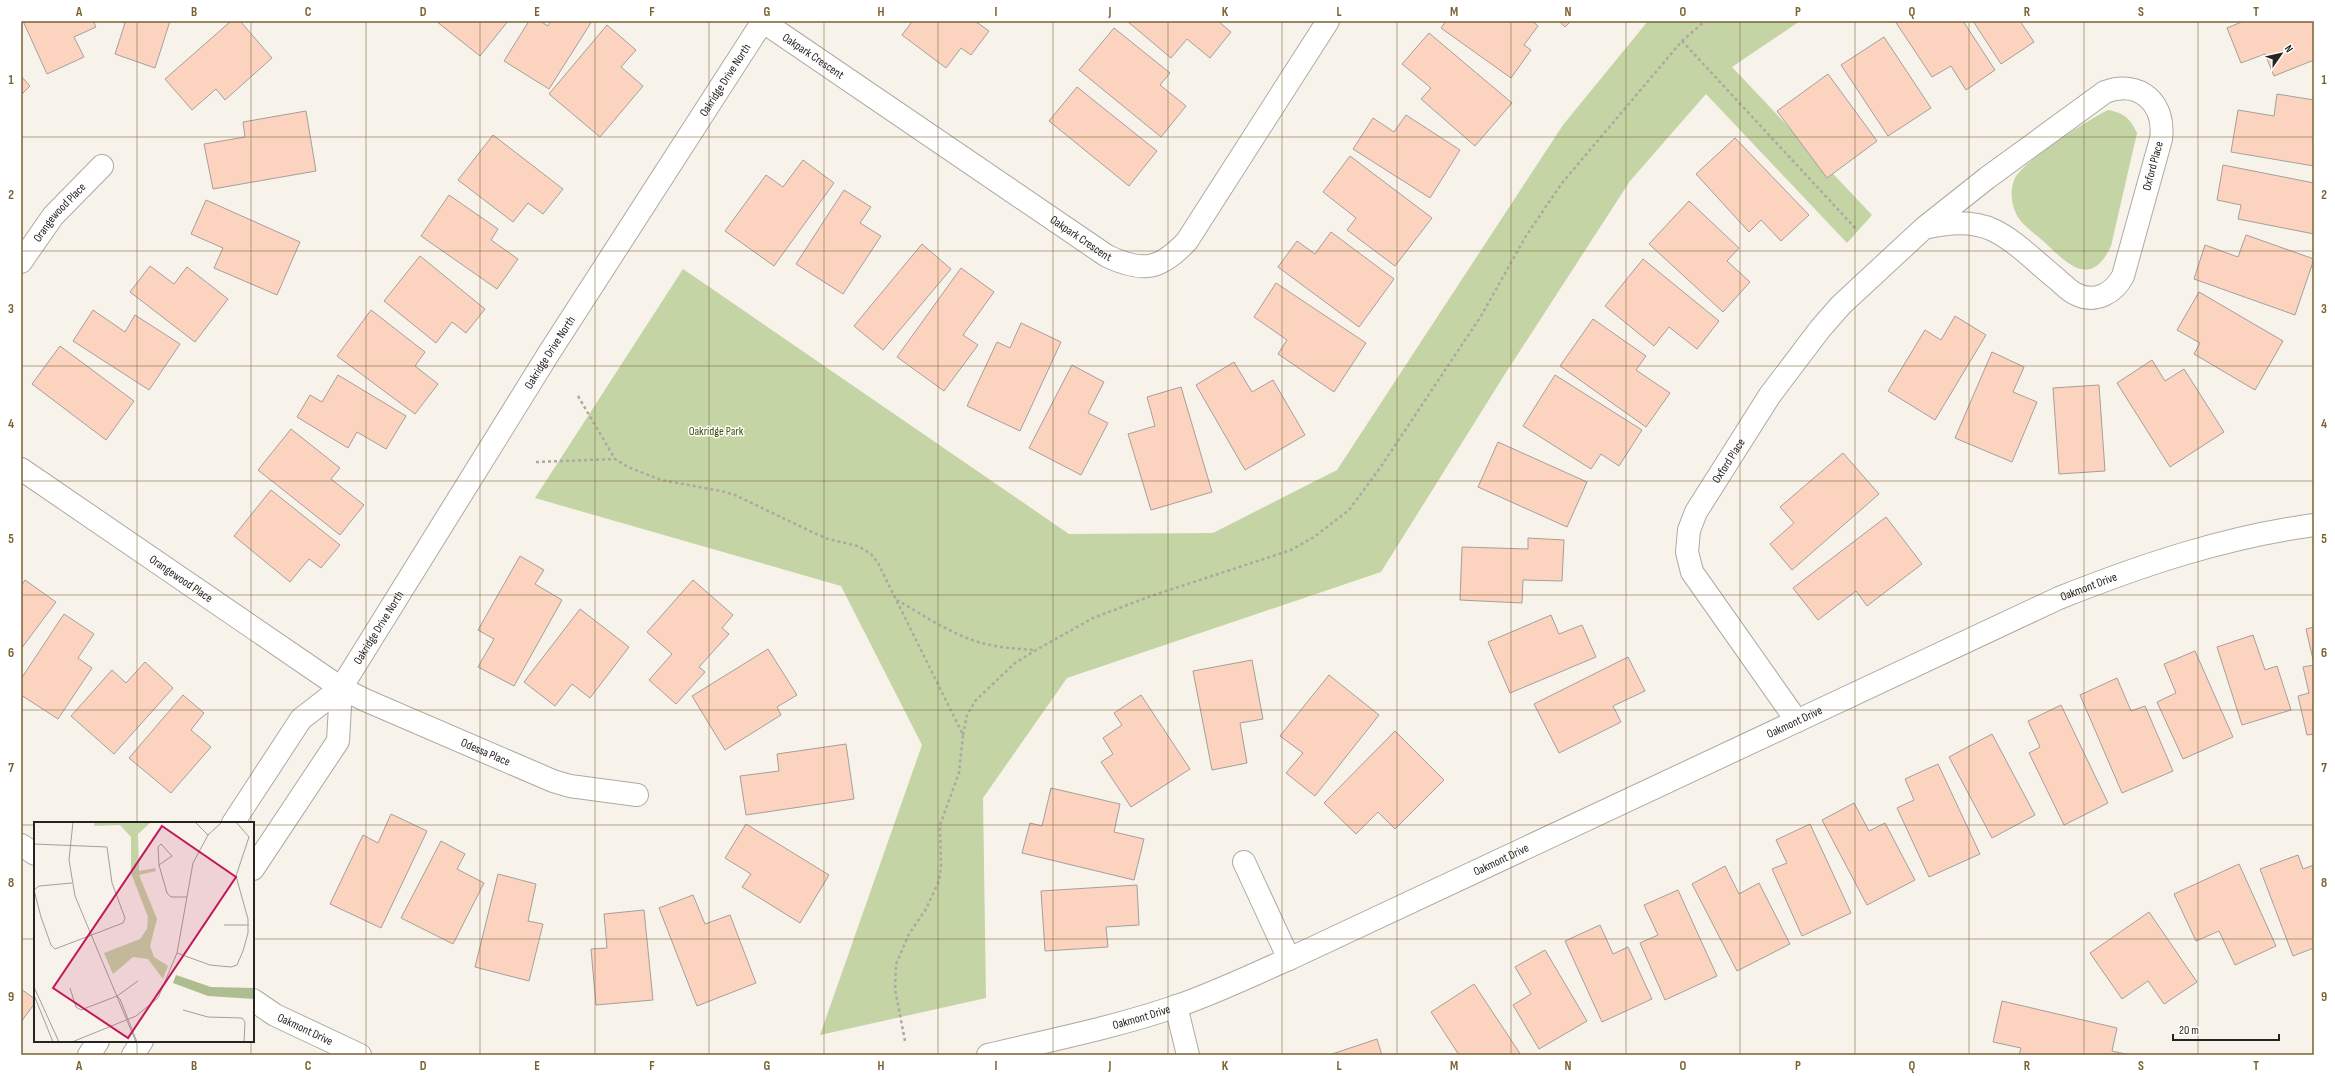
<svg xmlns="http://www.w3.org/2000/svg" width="2335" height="1076" font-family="'Sofia Sans Condensed',sans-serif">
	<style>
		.green { fill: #c4d4a5 }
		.building { fill: #fbd3bf; stroke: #a79f9b }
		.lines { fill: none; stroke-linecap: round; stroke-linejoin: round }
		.minor-casing { stroke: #aeaaa2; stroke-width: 24 }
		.path { stroke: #ada9a2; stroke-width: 2.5; stroke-dasharray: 3 3; stroke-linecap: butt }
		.minor { stroke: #fff; stroke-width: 22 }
		.grid { fill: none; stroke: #7a6232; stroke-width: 1; stroke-opacity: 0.55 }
		.labels { text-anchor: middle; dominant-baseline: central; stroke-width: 3; stroke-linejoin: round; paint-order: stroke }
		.street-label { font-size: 12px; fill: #262421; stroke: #fff }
		.park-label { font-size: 12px; fill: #3d5004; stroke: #fff }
		.inset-road { fill: none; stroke: #a3a09a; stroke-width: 1 }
		.view { fill: #c2185b; fill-opacity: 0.15; stroke: #c2185b; stroke-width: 2 }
		.inset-edge { fill: none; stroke: #262421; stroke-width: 2 }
		.neatline { fill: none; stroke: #7a6232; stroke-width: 1.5 }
		.grid-label { font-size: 13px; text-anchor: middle; font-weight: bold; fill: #7a6232 }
	</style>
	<rect width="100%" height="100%" fill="#f7f2ea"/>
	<path class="green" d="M1648 21H1800L1732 67 1872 215 1847 243 1706 94 1630 181 1505 374 1381 572 1067 678 983 798 986 998 820 1035 922 745 841 586 535 498 683 269 1069 534 1213 533 1337 470 1563 125Z
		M2108 110C2124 113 2130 118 2137 133L2111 246C2090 291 2066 262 2042 240 2033 232 2019 223 2015 211 2011 202 2010 188 2015 178 2022 162 2089 119 2108 110Z"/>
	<path class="building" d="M23 21H93L96 27 74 37 84 57 47 74Z
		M119 21H170L155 68 115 54 125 23Z
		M231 21H240L272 58 225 100 216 89 192 110 165 79Z
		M436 21H508L480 56Z
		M529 21H540L548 26 551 21H592L549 89 504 61Z
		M909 21H975L989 31 971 55 961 48 946 68 902 35 911 23Z
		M1127 21H1218L1231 32 1210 58 1187 39 1171 58Z
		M1446 21H1532L1538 26 1524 45 1531 50 1511 78 1441 28Z
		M1559 21H1571L1565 27Z
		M1895 21H1963L1995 70 1966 90 1951 66 1932 77Z
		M1973 21H2020L2034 42 2001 64Z
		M2244 21H2314V60L2274 76 2265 54 2241 63 2227 28Z
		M607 25 636 50 621 67 643 86 600 137 549 94Z
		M1114 28 1170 73 1160 85 1186 106 1161 137 1079 70Z
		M1429 33 1512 103 1475 146 1421 99 1431 88 1402 64Z
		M1884 37 1931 108 1888 136 1841 65Z
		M1828 74 1877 141 1827 178 1777 111Z
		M21 76 30 86 21 95Z
		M1077 87 1157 151 1129 186 1049 121Z
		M2277 94 2314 100V166L2231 152 2238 110 2274 116Z
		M306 111 316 171 213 189 204 144 245 137 243 122Z
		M1406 115 1460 150 1430 198 1353 149 1373 118 1394 132Z
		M493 135 563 189 543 214 528 203 513 222 458 180Z
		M1735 138 1809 215 1781 241 1761 220 1749 232 1696 174Z
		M1350 156 1432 218 1395 266 1347 230 1356 218 1323 192Z
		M803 160 834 183 774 266 725 231 766 175 783 187Z
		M2223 165 2314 183V234L2238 219 2241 205 2217 200Z
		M844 190 871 207 860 223 881 236 843 294 796 264Z
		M449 195 498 229 491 240 518 259 497 289 421 236Z
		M206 200 300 242 277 295 214 268 223 248 191 234Z
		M1689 201 1739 248 1727 261 1750 282 1723 312 1649 244Z
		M1331 232 1394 279 1359 327 1278 267 1297 241 1315 254Z
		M2246 235 2314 259 2295 315 2194 279 2205 245 2238 257Z
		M922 244 951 269 883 350 854 326Z
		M420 256 485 309 466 333 452 322 436 343 384 301Z
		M1643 259 1719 321 1697 349 1669 327 1654 346 1605 306Z
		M150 266 174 284 187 267 228 299 195 342 130 292Z
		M961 268 994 292 963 335 978 345 944 391 897 357Z
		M1276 283 1366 343 1334 392 1278 354 1287 340 1254 317Z
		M2199 292 2283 341 2255 390 2194 354 2200 343 2177 330Z
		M93 310 125 332 135 315 180 344 149 390 73 341Z
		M371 310 425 352 415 366 438 384 415 414 337 356Z
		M1955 316 1986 335 1935 420 1888 391 1925 330 1941 340Z
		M1593 319 1646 356 1636 370 1670 393 1646 427 1560 366Z
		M1021 323 1061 342 1020 431 967 406 997 342 1010 348Z
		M60 346 134 401 106 440 32 384Z
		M1992 352 2024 367 2013 392 2037 402 2012 462 1955 438Z
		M2152 360 2165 381 2184 369 2224 432 2170 467 2117 383Z
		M1234 362 1252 392 1273 380 1305 435 1245 470 1196 385Z
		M1072 365 1104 382 1088 413 1108 423 1081 475 1029 448Z
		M338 375 406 416 386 449 357 432 348 448 297 417 310 395 322 402Z
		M1555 375 1642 430 1619 466 1601 454 1591 469 1523 426Z
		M2099 385 2105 471 2059 474 2053 388Z
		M1181 387 1212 492 1151 510 1128 434 1155 426 1147 397Z
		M291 429 340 468 331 479 364 505 340 535 258 470Z
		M1498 442 1587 482 1567 527 1478 487Z
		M1843 453 1879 494 1792 570 1770 544 1794 523 1780 507Z
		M271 490 340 545 321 568 309 559 290 582 234 536Z
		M1886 517 1922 564 1867 606 1856 591 1818 620 1793 588Z
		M1528 538 1564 540 1562 581 1523 580 1522 603 1460 600 1462 547 1528 549Z
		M520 556 544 570 535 584 562 600 514 686 478 667 494 639 478 630Z
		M25 580 56 602 21 649V586Z
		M693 580 733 615 722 628 729 634 699 667 705 672 676 704 649 680 672 654 647 632Z
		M580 609 629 647 590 698 572 684 555 706 524 682Z
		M64 614 94 634 78 658 92 668 58 719 21 695V679Z
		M1551 615 1559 634 1582 625 1596 657 1510 693 1488 642Z
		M2314 627V664L2306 629Z
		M2253 635 2265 670 2277 666 2291 710 2242 725 2217 647Z
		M768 649 797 695 777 707 781 715 725 750 692 696Z
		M2195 651 2233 737 2183 759 2157 702 2176 693 2164 664Z
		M1628 657 1645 691 1613 706 1621 722 1559 753 1534 704Z
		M1252 660 1263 719 1240 723 1247 763 1212 770 1193 671Z
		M145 662 173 688 114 754 71 716 112 670 126 683Z
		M2314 665V734L2307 735 2298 696 2309 693 2303 667Z
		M1329 675 1379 715 1315 796 1286 773 1303 753 1280 736Z
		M2117 678 2131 711 2145 706 2173 771 2122 793 2080 695Z
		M183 695 204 713 191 730 211 747 171 793 129 758Z
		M1141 695 1190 769 1131 807 1101 762 1113 754 1103 738 1122 725 1114 713Z
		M2061 705 2108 803 2064 825 2029 753 2040 747 2028 721Z
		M1395 731 1444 780 1395 829 1378 812 1356 834 1324 803Z
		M1992 734 2035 815 1992 838 1949 757Z
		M846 744 854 799 746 815 740 776 779 771 777 754Z
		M1938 764 1980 854 1929 877 1897 808 1914 800 1905 779Z
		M1051 788 1120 804 1114 832 1144 839 1134 880 1022 853 1030 823 1042 826Z
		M1854 803 1869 831 1885 823 1915 880 1867 905 1822 820Z
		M391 814 427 831 381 928 330 904 363 835 378 843Z
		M746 824 829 875 800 923 742 887 751 874 725 858Z
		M1810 824 1851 913 1802 936 1772 869 1787 863 1776 840Z
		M441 841 465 854 457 869 484 883 453 944 401 918Z
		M2298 855 2303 869 2314 865V948L2293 956 2260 869Z
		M2239 864 2276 946 2235 965 2219 931 2196 941 2174 894Z
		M1725 866 1739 894 1759 883 1790 944 1737 971 1692 884Z
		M498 874 536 884 528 921 543 924 529 981 475 967Z
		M1137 885 1139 925 1106 927 1108 947 1045 951 1041 891Z
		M1678 890 1717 976 1665 1000 1640 943 1658 935 1644 905Z
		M693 895 705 924 730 915 756 983 697 1006 659 908Z
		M644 910 653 1000 596 1005 591 949 607 948 604 914Z
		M2149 912 2197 982 2164 1004 2148 981 2122 999 2090 953Z
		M1600 925 1613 954 1628 947 1652 999 1602 1022 1565 941Z
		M1545 950 1587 1021 1539 1049 1513 1005 1531 994 1515 967Z
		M1474 984 1521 1055H1459L1431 1012Z
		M21 989 35 999V1003L21 1022Z
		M2002 1001 2117 1028 2112 1051 2130 1055H2019L2021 1048 1993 1042Z
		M1377 1039 1382 1055H1329Z"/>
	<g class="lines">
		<g class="minor-casing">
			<g id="minor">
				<path id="s1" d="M762 21 1107 256C1143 273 1160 270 1187 241L1328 21"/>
				<path id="s2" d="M21 262 53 216 102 166"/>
				<path id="s3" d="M21 469 341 688 365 700 553 781 570 786 637 795"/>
				<path id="s4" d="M1797 721 1692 572 1687 552 1689 530 1696 512 1770 395 1820 329 1841 305 1924 228 1987 178 2105 92C2139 79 2166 103 2161 139L2123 276C2114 293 2096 303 2078 295 2070 292 2065 286 2058 280 2039 265 2015 240 1993 230 1971 220 1947 223 1924 228"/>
				<path id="s5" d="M233 823 301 719 341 688 549 353 763 21"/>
				<path d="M21 845 35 854"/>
				<path d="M1244 862 1289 959"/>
				<path d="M253 869 338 741 341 688"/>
				<path id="s6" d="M253 1000 275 1015 360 1055"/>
				<path d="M1176 1006 1188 1055"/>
				<path d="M89 1055 98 1041"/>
				<path d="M133 1055 142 1041"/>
				<path id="s7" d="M988 1055C1051 1040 1116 1027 1177 1006 1215 993 1252 975 1289 959L2059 598C2142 565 2225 537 2314 525"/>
			</g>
		</g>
		<path class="path" d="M1682 41 1857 230
			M578 396 615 459 628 467 661 480 721 491 735 495 812 532 828 539 858 546 871 554 878 563 963 735 959 773 940 825 941 866 939 881 926 909 909 934 896 964 895 989 905 1041
			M536 462 615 459
			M897 600C923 615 957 638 986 644 1002 648 1018 649 1035 650
			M963 735 967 715 976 700 1015 663 1036 650 1093 618 1151 596 1291 550 1314 537 1349 510 1380 468 1481 316 1526 236 1562 183 1682 41 1705 21"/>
		<use href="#minor" class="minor"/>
	</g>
	<path class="grid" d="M137 21V823M251 21V823M366 21V1055M480 21V1055M595 21V1055M709 21V1055M824 21V1055M938 21V1055M1053 21V1055M1168 21V1055M1282 21V1055M1397 21V1055M1511 21V1055M1626 21V1055M1740 21V1055M1855 21V1055M1969 21V1055M2084 21V1055M2198 21V1055M21 137H2314M21 251H2314M21 366H2314M21 481H2314M21 595H2314M21 710H2314M21 825H35M253 825H2314M21 939H35M253 939H2314M137 1041V1055M251 1041V1055"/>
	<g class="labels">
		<g class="street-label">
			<text stroke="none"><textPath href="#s1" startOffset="62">Oakpark Crescent</textPath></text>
			<text stroke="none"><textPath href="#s5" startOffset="894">Oakridge Drive North</textPath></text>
			<text transform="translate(2153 166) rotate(-75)">Oxford Place</text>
			<text stroke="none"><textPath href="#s2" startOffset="63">Orangewood Place</textPath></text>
			<text stroke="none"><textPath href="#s1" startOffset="386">Oakpark Crescent</textPath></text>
			<text stroke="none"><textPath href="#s5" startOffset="570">Oakridge Drive North</textPath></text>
			<text stroke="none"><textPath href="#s4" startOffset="305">Oxford Place</textPath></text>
			<text stroke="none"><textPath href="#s3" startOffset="194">Orangewood Place</textPath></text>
			<text stroke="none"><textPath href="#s7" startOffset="1199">Oakmont Drive</textPath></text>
			<text stroke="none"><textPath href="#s5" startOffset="246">Oakridge Drive North</textPath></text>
			<text stroke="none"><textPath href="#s7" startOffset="875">Oakmont Drive</textPath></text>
			<text stroke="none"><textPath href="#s3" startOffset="546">Odessa Place</textPath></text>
			<text stroke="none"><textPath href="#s7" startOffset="551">Oakmont Drive</textPath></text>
			<text stroke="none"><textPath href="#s7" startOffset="158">Oakmont Drive</textPath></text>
			<text stroke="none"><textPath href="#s6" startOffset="60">Oakmont Drive</textPath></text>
		</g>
		<g class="park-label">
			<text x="716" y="431">Oakridge Park</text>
		</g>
	</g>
	<g transform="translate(34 822)">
		<rect width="220" height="220" fill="#f7f2ea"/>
		<path d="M61 0H117L104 12 105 49 121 46 122 49 105 53 123 97 116 124 120 135 134 144 129 157 114 137 99 135 79 152 70 131 106 117 113 107 114 95 97 51V15L86 3 60 4Z" fill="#c4d4a5"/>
		<path d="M142 153 177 165 220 166V177L174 174 139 161Z" fill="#adbd8f"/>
		<path class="inset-road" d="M39 0 35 38 41 74 102 220M161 0 174 13M0 22 73 25 78 61 91 96 89 101 21 127 17 123 7 95 0 68 5 64 38 61M125 43 138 34 127 22 124 25 125 43 133 71 137 75H153M190 103H215M143 131 176 143 197 145 203 143 209 129 214 111V97L202 54 215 15 202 0M0 165 25 220M36 166 42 185 47 188 83 174 104 159M0 173 19 220M83 174 86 177 103 220M149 188 174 195 208 196 211 200 210 220M38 220 102 194 124 176 143 131 159 41 174 13 188 0"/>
		<path class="view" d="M128 4 202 55 94 216 19 166Z"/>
		<rect width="220" height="220" class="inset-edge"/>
	</g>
	<rect width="2335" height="1076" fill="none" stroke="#ffffff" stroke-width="44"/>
	<g transform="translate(2281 54) rotate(56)" stroke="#ffffff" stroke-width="3" paint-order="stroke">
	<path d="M0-3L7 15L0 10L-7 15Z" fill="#262421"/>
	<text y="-6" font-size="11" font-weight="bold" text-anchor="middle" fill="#262421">N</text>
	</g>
	<path d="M2173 1034v6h106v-6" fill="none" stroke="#262421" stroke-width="2"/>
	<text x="2179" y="1034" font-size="12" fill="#262421" stroke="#ffffff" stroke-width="3" paint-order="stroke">20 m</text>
	<rect x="22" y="22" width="2291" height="1032" class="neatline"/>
	<g class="grid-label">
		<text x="79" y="16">A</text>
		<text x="194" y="16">B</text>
		<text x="308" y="16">C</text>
		<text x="423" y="16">D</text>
		<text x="537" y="16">E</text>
		<text x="652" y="16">F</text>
		<text x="767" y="16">G</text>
		<text x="881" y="16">H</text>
		<text x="996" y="16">I</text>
		<text x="1110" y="16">J</text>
		<text x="1225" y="16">K</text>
		<text x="1339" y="16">L</text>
		<text x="1454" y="16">M</text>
		<text x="1568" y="16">N</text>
		<text x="1683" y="16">O</text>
		<text x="1798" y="16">P</text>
		<text x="1912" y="16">Q</text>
		<text x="2027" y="16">R</text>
		<text x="2141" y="16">S</text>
		<text x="2256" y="16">T</text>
		<text x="11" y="84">1</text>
		<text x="2324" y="84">1</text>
		<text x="11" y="199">2</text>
		<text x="2324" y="199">2</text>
		<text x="11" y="313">3</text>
		<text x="2324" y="313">3</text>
		<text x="11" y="428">4</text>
		<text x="2324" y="428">4</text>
		<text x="11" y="543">5</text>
		<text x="2324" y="543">5</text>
		<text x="11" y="657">6</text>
		<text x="2324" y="657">6</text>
		<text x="11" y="772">7</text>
		<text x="2324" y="772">7</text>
		<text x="11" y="887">8</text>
		<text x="2324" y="887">8</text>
		<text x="11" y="1001">9</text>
		<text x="2324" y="1001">9</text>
		<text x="79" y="1070">A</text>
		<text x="194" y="1070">B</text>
		<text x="308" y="1070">C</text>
		<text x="423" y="1070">D</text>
		<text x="537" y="1070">E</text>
		<text x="652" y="1070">F</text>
		<text x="767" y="1070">G</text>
		<text x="881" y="1070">H</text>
		<text x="996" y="1070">I</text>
		<text x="1110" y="1070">J</text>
		<text x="1225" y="1070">K</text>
		<text x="1339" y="1070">L</text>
		<text x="1454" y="1070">M</text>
		<text x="1568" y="1070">N</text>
		<text x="1683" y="1070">O</text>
		<text x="1798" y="1070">P</text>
		<text x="1912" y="1070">Q</text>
		<text x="2027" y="1070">R</text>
		<text x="2141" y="1070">S</text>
		<text x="2256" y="1070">T</text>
	</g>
</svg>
